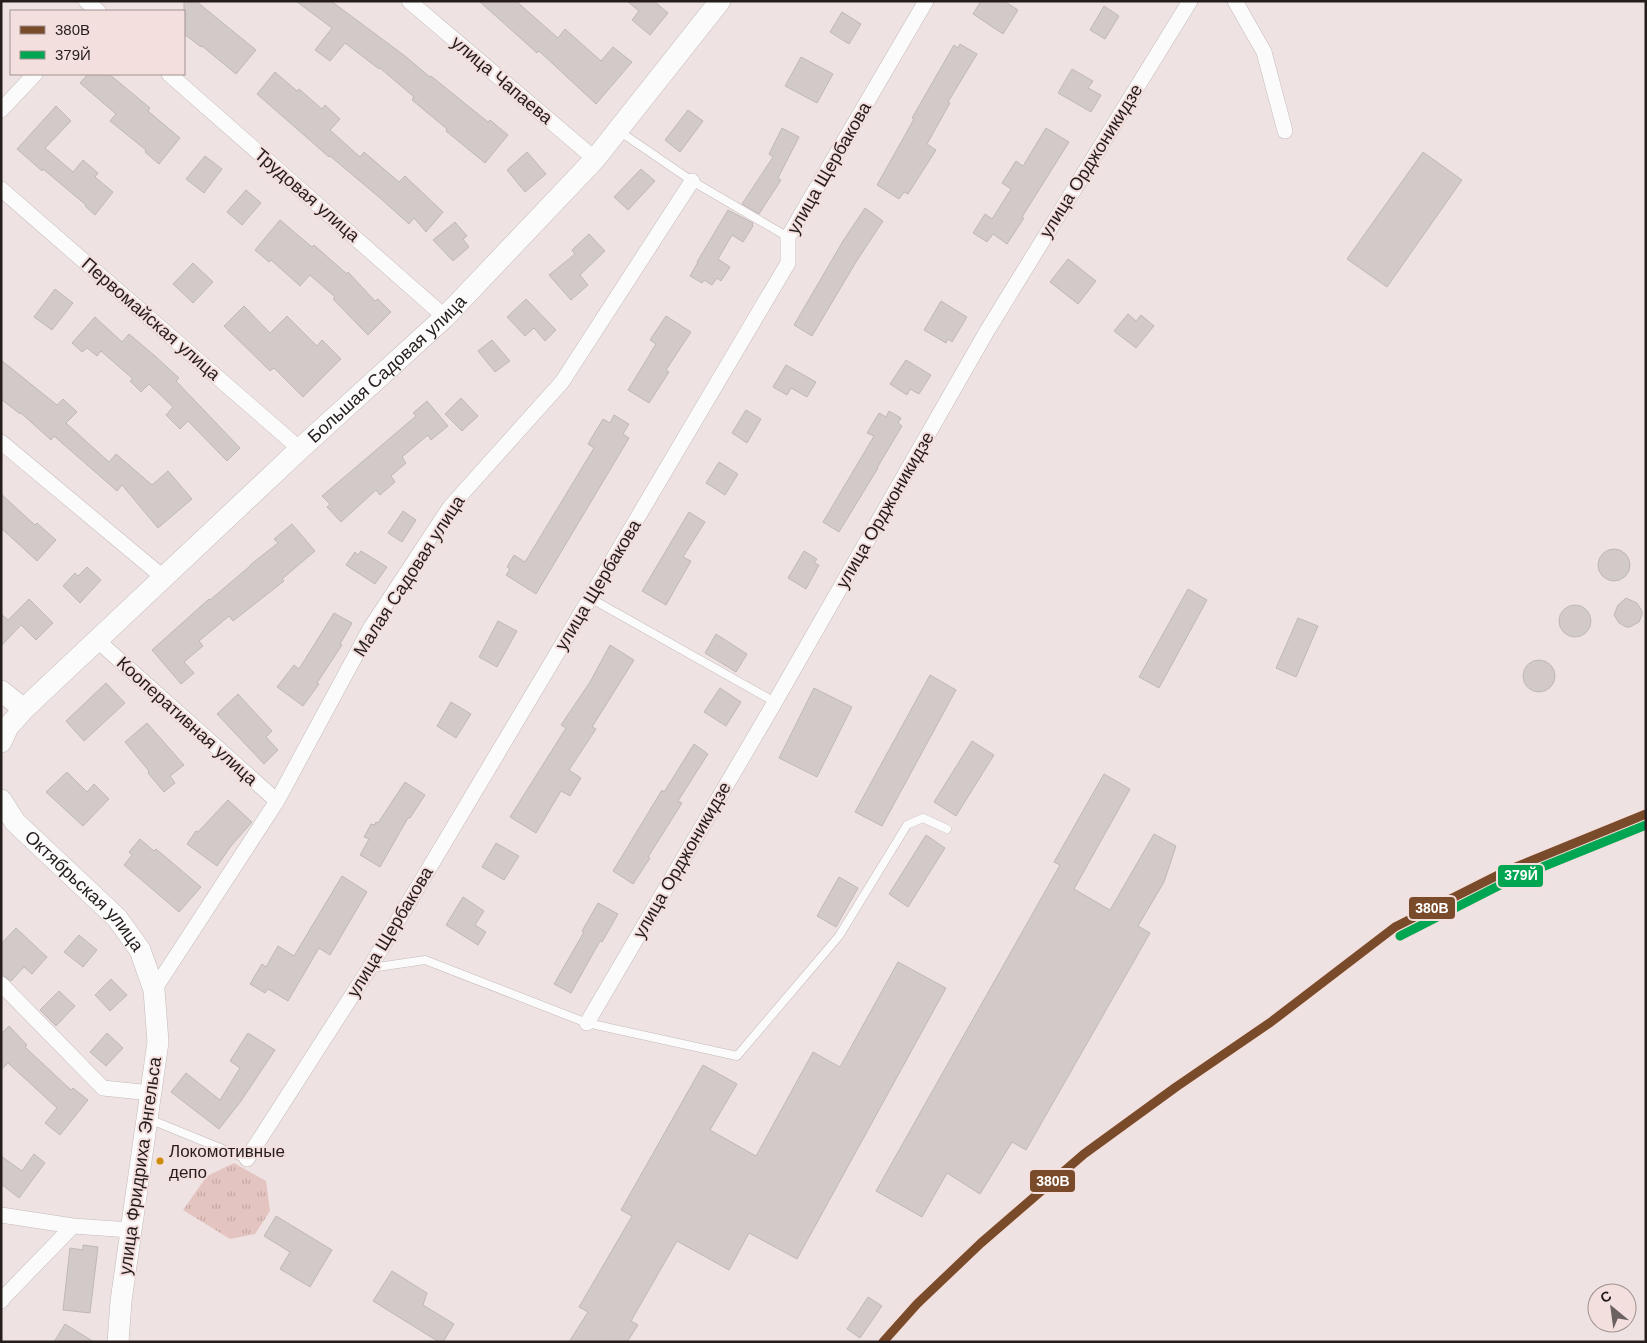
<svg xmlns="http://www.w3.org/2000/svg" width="1647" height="1343" font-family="Helvetica,sans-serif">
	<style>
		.grass { fill: url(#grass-tufts) }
		.building { fill: #d2cac9; stroke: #c0b8b7 }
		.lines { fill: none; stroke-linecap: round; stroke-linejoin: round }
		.lane-casing { stroke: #c3bab9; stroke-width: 9 }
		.street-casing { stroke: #c3bab9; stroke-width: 16 }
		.secondary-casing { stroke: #c3bab9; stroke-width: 22 }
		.lane { stroke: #fcfbfb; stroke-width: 8 }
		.street { stroke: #fcfbfb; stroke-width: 15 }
		.secondary { stroke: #fcfbfb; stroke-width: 21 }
		.rail-casing { stroke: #bfbcbc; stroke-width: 5.5 }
		.rail { stroke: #f3dfdd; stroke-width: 4; stroke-dasharray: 11; stroke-linecap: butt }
		.rail-1-casing { stroke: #f3dfdd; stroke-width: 12 }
		.rail-2-casing { stroke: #f3dfdd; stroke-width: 12 }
		.rail-1 { stroke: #7a4b2a; stroke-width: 9 }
		.rail-2 { stroke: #00a651; stroke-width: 9 }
		.bus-dot { fill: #cd8b06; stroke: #f3dfdd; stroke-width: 2 }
		.labels { text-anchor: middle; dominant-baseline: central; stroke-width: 4; stroke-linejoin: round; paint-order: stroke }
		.bus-label { font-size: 17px; fill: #241d1c; stroke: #f3dfdd; text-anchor: start }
		.street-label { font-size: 18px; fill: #241d1c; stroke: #f3dfdd }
		.line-badge { stroke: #f3dfdd; stroke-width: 2 }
		.badge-label { font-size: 14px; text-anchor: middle; font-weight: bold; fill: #fff }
	</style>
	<defs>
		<pattern id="grass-tufts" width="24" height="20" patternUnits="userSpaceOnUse" patternTransform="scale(1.25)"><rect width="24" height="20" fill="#e4c4c0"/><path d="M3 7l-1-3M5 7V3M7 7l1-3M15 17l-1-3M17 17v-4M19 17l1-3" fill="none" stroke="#c3a8a4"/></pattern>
	</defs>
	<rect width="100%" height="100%" fill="#eee3e2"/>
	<path class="grass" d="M234 1163 266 1181 270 1211 255 1234 230 1239 183 1210 207 1176Z"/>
	<path class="building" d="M184 1H196L256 50 236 74 202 46 201 47 184 34Z
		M296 1H331L405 56 430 77 431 76 488 122 490 120 508 135 485 163 446 131 447 129 412 100 414 97 380 68 379 69 345 43 330 61 315 50 332 28Z
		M479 1H516L558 38 565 29 601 61 613 47 632 62 596 104 539 51 537 53Z
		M627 1H654L668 13 650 35 632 20 639 11Z
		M981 1H1004L1018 10 1003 34 973 14Z
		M1104 6 1119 16 1105 39 1090 30Z
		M842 12 861 24 849 44 830 32Z
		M960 44 977 54 948 102 950 103 927 144 936 150 908 194 904 192 899 199 877 185 914 119 912 118 954 45 958 48Z
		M801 57 833 74 817 103 785 86Z
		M1072 69 1093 81 1088 88 1101 95 1091 112 1058 93Z
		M275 72 297 91 299 89 322 109 325 105 340 119 330 130 360 157 364 152 399 182 405 176 443 212 426 232 414 218 409 224 380 198 330 156 329 157 257 94Z
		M88 74H109L150 108 148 111 180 138 159 164 145 152 146 150 110 121 116 114 80 83Z
		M56 106 71 121 45 148 73 172 83 160 98 173 95 177 113 192 95 215 85 206 86 205 43 169 42 171 17 149Z
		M688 110 703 121 680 152 665 140Z
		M782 128 799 137 778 178 781 180 759 214 742 204 773 157 769 154Z
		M1046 128 1069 142 1022 217 1024 218 1007 244 993 234 987 242 973 233 985 214 992 219 1011 189 1002 183 1016 161 1023 166Z
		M527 152 546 174 525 192 507 170Z
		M1423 152 1462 180 1387 287 1347 259Z
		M205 156 222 169 204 193 186 179Z
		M641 169 655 181 628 210 614 197Z
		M246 190 261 203 242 225 227 212Z
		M865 208 883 221 856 262 812 336 794 325 843 241Z
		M728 210 753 223 752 225 753 226 743 242 732 235 718 259 730 267 721 281 717 278 712 285 704 280 702 283 690 276 698 262H697Z
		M280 220 312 247 314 245 347 274 348 272 375 301 378 299 391 312 368 335 333 299 335 297 310 275 300 286 271 260 269 262 255 250Z
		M455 222 467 236 463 239 469 247 453 261 433 240Z
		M589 234 605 251 580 275 588 285 571 300 549 275 575 254 572 250Z
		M1068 259 1096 281 1078 304 1050 282Z
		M193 263 213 282 193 303 173 284Z
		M55 289 73 303 52 330 34 317Z
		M526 299 556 330 545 341 534 328 525 336 507 317Z
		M941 301 967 317 952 342 948 339 946 343 924 330Z
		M244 306 270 333 287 316 317 346 322 340 341 359 303 397 274 368 270 371 224 326Z
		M1128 314 1136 321 1141 315 1154 326 1136 348 1114 331Z
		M666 316 691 332 666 370 669 372 649 403 628 390 656 344 650 340Z
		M95 317 122 342 129 334 155 356 179 378 176 381 240 448 227 461 188 421 180 429 166 415 173 407 149 384 141 392 130 381 133 379 101 351 97 356 87 348 82 352 72 343Z
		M492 340 510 361 495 372 478 351Z
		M1 360 57 405 63 399 77 412 66 423 109 462 116 454 152 485 168 471 192 499 158 528 122 485 117 491 54 436 51 440 21 413 20 414 1 399Z
		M906 360 931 375 919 394 910 389 907 395 890 384Z
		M786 365 816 382 807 397 791 388 787 395 773 387Z
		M461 398 478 416 462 431 445 414Z
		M427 401 448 426 431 440 428 435 402 457 406 463 391 476 395 482 380 495 376 490 341 522 327 507 330 504 322 496 416 416 413 413Z
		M746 410 761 419 747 443 732 433Z
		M889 411 901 418 898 423 902 426 877 468H878L839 532 823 522 874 436 867 433 879 413 886 417Z
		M614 415 629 424 623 434 629 438 536 594 506 575 510 569 507 567 514 555 525 562 594 448 588 444 603 419 610 423Z
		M719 462 738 474 725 495 706 483Z
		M1 494 35 525 37 523 56 540 37 561 1 528Z
		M403 511 416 520 402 542 388 533Z
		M689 512 705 522 683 557 691 561 666 605 642 591Z
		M292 524 315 551 282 579 284 581 233 621 229 616 199 641 203 646 184 662 194 673 181 684 152 650 209 599 210 600 250 566V565L278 543 274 539Z
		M1598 565a16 16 0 1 1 32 0a16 16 0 1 1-32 0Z
		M361 551 387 567 375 584 346 565 355 552 358 555Z
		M804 551 817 559 814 563 819 565 806 589 788 578Z
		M87 567 101 580 80 603 63 586 75 573 78 576Z
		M1188 589 1207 600 1159 688 1139 677Z
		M1626 598 1637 603 1642 611V615L1639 622 1630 627H1626L1619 623 1614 615 1618 605Z
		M29 599 53 623 36 640 21 625 1 646V614L8 620Z
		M1559 621a16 16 0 1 1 32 0a16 16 0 1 1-32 0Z
		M334 613 352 623 340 644 342 645 317 683 319 684 303 706 277 687 294 665 299 669Z
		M1298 618 1318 626 1296 677 1276 668Z
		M498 621 517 631 497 667 479 657Z
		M716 634 747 654 736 672 705 653Z
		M610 645 634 660 592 727 596 729 569 770 581 778 570 796 561 791 536 833 510 817 566 728 561 725 590 682Z
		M1523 676a16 16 0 1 1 32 0a16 16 0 1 1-32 0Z
		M930 675 956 690 882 826 855 812Z
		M106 683 125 703 84 741 66 721Z
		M720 688 741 702 726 726 704 712Z
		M814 688 852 707 817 777 779 758Z
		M238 694 272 731 266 737 278 750 264 764 217 714Z
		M451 702 471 714 456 738 437 726Z
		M147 723 184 765 170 776 175 783 164 792 148 773 149 771 125 742Z
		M972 741 994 755 956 816 934 802Z
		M694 744 708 754 678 801 682 803 648 857 650 858 633 884 613 871 662 790 664 792Z
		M67 772 87 792 94 784 109 799 83 826 46 792Z
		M1104 774 1130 789 1074 889 1110 910 1154 834 1176 846 1164 882 1138 926 1150 933 1026 1150 1012 1142 980 1194 947 1173 922 1217 876 1191 1060 865 1054 862Z
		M405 782 425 795 410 818H408L380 867 360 855 369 839 364 837 371 824 375 825 376 822 378 823Z
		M228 800 252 822 231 846 217 866 187 844 196 831 198 832Z
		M926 835 945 848 908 907 889 894Z
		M140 839 154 851 156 849 201 887 179 912 124 865 132 855 129 852Z
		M496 843 519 856 504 880 482 867Z
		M342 876 367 892 330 955 319 948 288 1001 268 989 265 993 250 984 262 964 266 967 278 946 294 956Z
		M839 877 858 888 836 927 817 916Z
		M463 897 484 911 475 925 486 932 478 945 446 925Z
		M598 903 618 914 602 942 600 941 571 993 554 984 584 932 582 931Z
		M16 928 47 957 32 974 24 967 11 981 1 974V944Z
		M79 935 97 950 83 967 64 952Z
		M898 962 946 988 797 1259 749 1233 729 1270 677 1241 631 1321 638 1325 627 1342H569L588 1312 579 1307 632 1216 621 1210 703 1065 737 1084 710 1130 756 1156 813 1052 840 1067Z
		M111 979 127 995 110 1011 95 995Z
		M59 991 75 1006 56 1026 40 1010Z
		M9 1026 27 1045 25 1047 71 1090 73 1088 88 1100 60 1135 45 1123 57 1108 8 1063 1 1070V1034Z
		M107 1033 123 1048 106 1066 90 1052Z
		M248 1033 275 1050 241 1101 219 1129 171 1092 186 1073 220 1100 240 1068 230 1061Z
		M34 1154 45 1163 19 1198 1 1184V1156L22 1171Z
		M276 1216 332 1250 310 1287 280 1269 290 1252 264 1236Z
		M83 1245 98 1247 90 1313 63 1310 70 1248 83 1250Z
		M392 1271 427 1293 423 1305 454 1324 443 1342H439L373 1301Z
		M868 1297 882 1306 860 1338 847 1329Z
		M65 1324 94 1342H54Z"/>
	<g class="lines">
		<g class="lane-casing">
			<path id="lane" d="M619 131 692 181 788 237
				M590 598 775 702
				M371 968 425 960 587 1023 737 1056 839 936 907 825 923 818 947 829
				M149 1119 247 1159"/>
		</g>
		<g class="street-casing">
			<path id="street" d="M86 1 98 11
				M409 1 595 159
				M1235 1 1264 52 1285 131
				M169 74 445 317
				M1 110 35 74
				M1 189 300 449
				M1 442 164 578
				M98 641 277 801
				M1 984 103 1088 151 1093
				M154 990 277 801 371 627 450 507 562 382 692 181
				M587 1023 775 702 987 331 1190 1
				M247 1159 369 969 590 598 788 263V237L926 1
				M1 1215 73 1226
				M1 1301 5 1296 73 1226 131 1230"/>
		</g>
		<g class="secondary-casing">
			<g id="secondary">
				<path d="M1 691 24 709"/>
				<path id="s1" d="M1 742 8 727 24 709 300 449 445 317 595 159 720 1"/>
				<path id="s2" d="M1 800 15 822 117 918 140 950 154 990 158 1042 121 1301 118 1342"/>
			</g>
		</g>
		<use href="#lane" class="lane"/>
		<use href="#street" class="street"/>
		<use href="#secondary" class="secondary"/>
		<g class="rail-casing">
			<path id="rail" d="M887 1342 917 1304"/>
		</g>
		<use href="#rail" class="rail"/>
		<g class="rail-1-casing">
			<path id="rail-1" d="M883 1342 917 1304 981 1243 1084 1154 1176 1087 1271 1022 1395 927 1506 871 1646 814"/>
		</g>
		<g class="rail-2-casing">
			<path id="rail-2" d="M1400 936 1510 880 1646 825"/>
		</g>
		<use href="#rail-1" class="rail-1"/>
		<use href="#rail-2" class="rail-2"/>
	</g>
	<circle class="bus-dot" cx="160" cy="1161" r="4.5"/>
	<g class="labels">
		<g class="bus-label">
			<text x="169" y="1151">Локомотивные<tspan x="169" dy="21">депо</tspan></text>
		</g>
		<g class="street-label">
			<text transform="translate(502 80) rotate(40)">улица Чапаева</text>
			<text transform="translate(1091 161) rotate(-58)">улица Орджоникидзе</text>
			<text transform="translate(829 168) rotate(-60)">улица Щербакова</text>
			<text transform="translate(307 195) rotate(41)">Трудовая улица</text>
			<text transform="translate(151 319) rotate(41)">Первомайская улица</text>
			<text stroke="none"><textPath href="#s1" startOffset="538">Большая Садовая улица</textPath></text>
			<text transform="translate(885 510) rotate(-60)">улица Орджоникидзе</text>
			<text transform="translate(409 576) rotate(-57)">Малая Садовая улица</text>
			<text transform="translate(598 585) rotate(-59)">улица Щербакова</text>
			<text transform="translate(187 721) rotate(42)">Кооперативная улица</text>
			<text transform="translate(682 860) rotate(-60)">улица Орджоникидзе</text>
			<text stroke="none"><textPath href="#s2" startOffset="124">Октябрьская улица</textPath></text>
			<text transform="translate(390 932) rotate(-59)">улица Щербакова</text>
			<text transform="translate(140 1166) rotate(-82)">улица Фридриха Энгельса</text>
		</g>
	</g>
	<g class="line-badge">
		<rect x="1497" y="864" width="47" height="24" rx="5" fill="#00a651"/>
		<rect x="1408" y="896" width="48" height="24" rx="5" fill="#7a4b2a"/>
		<rect x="1029" y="1169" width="47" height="24" rx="5" fill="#7a4b2a"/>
	</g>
	<g class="badge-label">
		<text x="1521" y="880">379Й</text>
		<text x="1432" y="913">380В</text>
		<text x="1053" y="1186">380В</text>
	</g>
	<rect width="1647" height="1343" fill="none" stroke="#241d1c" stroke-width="5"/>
	<rect x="10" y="10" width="175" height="65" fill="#f3dfdd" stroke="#a09190"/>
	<rect x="20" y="26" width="25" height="8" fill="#7a4b2a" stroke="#a09190"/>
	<text x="55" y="35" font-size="15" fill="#241d1c">380В</text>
	<rect x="20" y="51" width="25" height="8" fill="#00a651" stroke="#a09190"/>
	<text x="55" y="60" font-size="15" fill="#241d1c">379Й</text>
	<g transform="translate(1612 1308) rotate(331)"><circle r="24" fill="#f3dfdd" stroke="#a09190"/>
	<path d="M0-4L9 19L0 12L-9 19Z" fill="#6b6261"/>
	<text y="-8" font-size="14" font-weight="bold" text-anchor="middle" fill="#241d1c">С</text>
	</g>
</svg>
